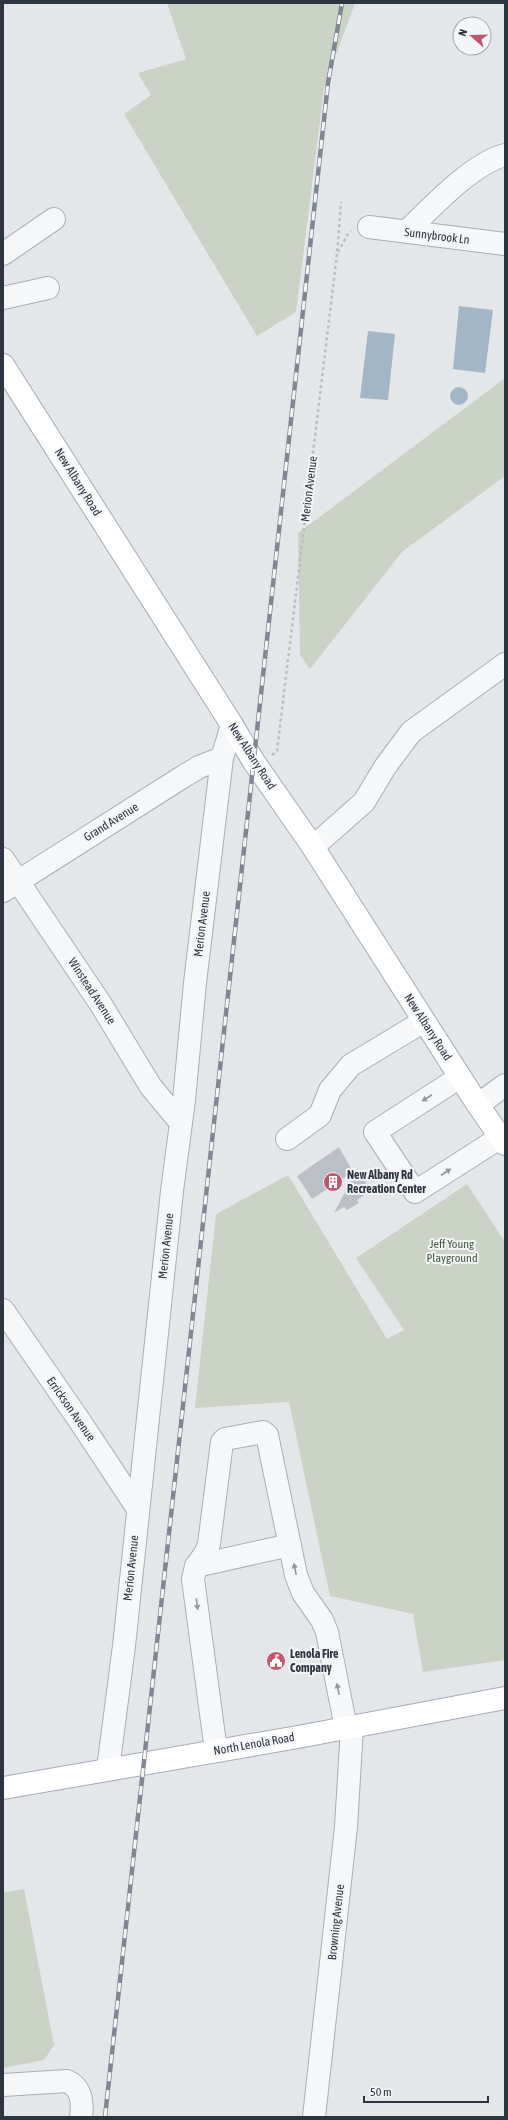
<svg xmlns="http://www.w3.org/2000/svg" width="508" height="2120" font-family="'Asap Condensed',sans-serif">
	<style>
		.green { fill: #cad3c6 }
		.water { fill: #a3b6c7 }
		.building { fill: #bbc0c7 }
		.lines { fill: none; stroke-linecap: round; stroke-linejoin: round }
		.minor-casing { stroke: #a9aeb4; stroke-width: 24 }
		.major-casing { stroke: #a4acb5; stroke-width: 24 }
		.path { stroke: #babdc2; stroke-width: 2.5; stroke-dasharray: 3 3; stroke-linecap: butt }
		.minor { stroke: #f6f7f9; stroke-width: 22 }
		.major { stroke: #fff; stroke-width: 22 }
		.rail-casing { stroke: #7f8793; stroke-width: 4.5 }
		.rail { stroke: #f3f5f8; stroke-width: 3; stroke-dasharray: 9; stroke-linecap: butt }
		.oneway { fill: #92969d }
		.labels { text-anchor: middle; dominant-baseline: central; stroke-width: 4; stroke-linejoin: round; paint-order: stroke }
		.street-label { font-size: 12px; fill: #2d3541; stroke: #f3f5f8 }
		.poi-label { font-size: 12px; font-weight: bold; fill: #2d3541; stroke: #f3f5f8; text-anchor: start }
		.park-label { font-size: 12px; fill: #435c3c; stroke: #f3f5f8 }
	</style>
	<rect width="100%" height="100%" fill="#e4e7ea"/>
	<path class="green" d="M167 3H355L324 88 296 312 257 336 124 114 151 95 138 73 186 59Z
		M505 378V476L402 552 310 669 300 655 298 533Z
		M288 1175 387 1339 404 1330 356 1258 467 1184 505 1242V1660L423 1672 413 1614 330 1596 289 1402 195 1408 216 1214Z
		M24 1889 54 2045 44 2060 3 2068V1893Z"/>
	<path class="water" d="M459 306 493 310 485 373 453 369Z
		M368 331 395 334 388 400 360 398Z
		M450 396a9 9 0 1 1 18 0a9 9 0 1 1-18 0Z"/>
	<path class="building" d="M339 1147 353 1172 312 1199 297 1176Z
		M360 1174 371 1191 357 1200 359 1203 347 1210 344 1207 334 1213 352 1179Z"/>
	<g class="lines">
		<g class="minor-casing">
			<path id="minor" d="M369 227 505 244
				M406 232C431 208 471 164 505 155
				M3 254 54 219
				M3 298 48 288
				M313 847 364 802 385 767 411 732 505 664
				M3 859 100 1003 151 1087 181 1123
				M3 891 184 776 199 767 222 758
				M460 1077 375 1132 415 1192 501 1137
				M478 1105 505 1085
				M287 1139 320 1115 330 1090 351 1065 424 1021
				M3 1310 79 1420 138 1509
				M196 1566 290 1545
				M216 1751 193 1579 196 1566 205 1554 209 1544 222 1442 225 1439 263 1432 267 1435 296 1575 303 1593 322 1620 327 1632 346 1728
				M108 1769 124 1646 172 1191 184 1100 195 983 222 758 232 725
				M3 2085 67 2081C82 2088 83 2102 81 2117
				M314 2117 346 1827 352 1727"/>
		</g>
		<g class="major-casing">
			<path id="major" d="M3 365 232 725 254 762 313 847 478 1105 505 1144
				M3 1788 298 1737 505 1698"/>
		</g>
		<path class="path" d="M338 252 349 232 351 231
			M272 755 277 751 337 254 341 202"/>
		<use href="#minor" class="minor"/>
		<use href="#major" class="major"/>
		<g class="rail-casing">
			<path id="rail" d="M105 2117 328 83 342 3"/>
		</g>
		<use href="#rail" class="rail"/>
	</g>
	<defs><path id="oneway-solid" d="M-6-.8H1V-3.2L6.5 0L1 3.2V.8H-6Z"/></defs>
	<g class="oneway">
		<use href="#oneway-solid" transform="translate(427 1098) rotate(147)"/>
		<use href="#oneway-solid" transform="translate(446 1172) rotate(-33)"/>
		<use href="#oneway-solid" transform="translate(295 1569) rotate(-102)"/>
		<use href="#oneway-solid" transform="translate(197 1604) rotate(83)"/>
		<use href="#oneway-solid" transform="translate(338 1689) rotate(-101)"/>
	</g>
	<defs>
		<g id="building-disc" transform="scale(1)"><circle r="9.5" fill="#c2566c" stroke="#f3f5f8"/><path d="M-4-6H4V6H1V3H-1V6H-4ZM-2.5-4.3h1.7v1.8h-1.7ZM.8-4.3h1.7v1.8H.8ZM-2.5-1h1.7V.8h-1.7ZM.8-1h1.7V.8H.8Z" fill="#fff"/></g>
		<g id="civic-disc" transform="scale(1)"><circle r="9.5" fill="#c2566c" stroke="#f3f5f8"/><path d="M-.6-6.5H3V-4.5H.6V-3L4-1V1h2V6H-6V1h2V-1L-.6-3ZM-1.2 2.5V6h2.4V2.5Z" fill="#fff"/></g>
	</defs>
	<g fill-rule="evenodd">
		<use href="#building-disc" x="333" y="1182"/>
		<use href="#civic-disc" x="276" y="1661"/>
	</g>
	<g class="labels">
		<g class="street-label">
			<text transform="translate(437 236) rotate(7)">Sunnybrook Ln</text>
			<text transform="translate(78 482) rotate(58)">New Albany Road</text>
			<text transform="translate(309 489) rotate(-83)">Merion Avenue</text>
			<text transform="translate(252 756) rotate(57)">New Albany Road</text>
			<text transform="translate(111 822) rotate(-32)">Grand Avenue</text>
			<text transform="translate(202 924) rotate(-83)">Merion Avenue</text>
			<text transform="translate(92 991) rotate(57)">Winstead Avenue</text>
			<text transform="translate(428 1027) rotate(57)">New Albany Road</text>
			<text transform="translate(166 1246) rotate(-84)">Merion Avenue</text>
			<text transform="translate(71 1409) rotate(55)">Errickson Avenue</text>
			<text transform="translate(131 1568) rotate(-84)">Merion Avenue</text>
			<text transform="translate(254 1744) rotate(-10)">North Lenola Road</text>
			<text transform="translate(336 1922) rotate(-84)">Browning Avenue</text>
		</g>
		<g class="poi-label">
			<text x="347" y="1175">New Albany Rd<tspan x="347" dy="14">Recreation Center</tspan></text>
			<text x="290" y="1654">Lenola Fire<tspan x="290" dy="14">Company</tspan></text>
		</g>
		<g class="park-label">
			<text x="452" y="1244">Jeff Young<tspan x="452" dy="14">Playground</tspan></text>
		</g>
	</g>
	<rect width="508" height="2120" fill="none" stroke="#2d3541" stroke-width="8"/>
	<g transform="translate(472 36) rotate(290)"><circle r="19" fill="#f3f5f8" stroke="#a4a8af"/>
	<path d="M0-3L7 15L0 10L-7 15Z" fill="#c2566c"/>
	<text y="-6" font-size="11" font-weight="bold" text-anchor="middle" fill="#2d3541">N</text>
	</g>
	<path d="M364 2096v6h124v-6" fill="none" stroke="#2d3541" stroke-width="2"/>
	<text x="370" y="2096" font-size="12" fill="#2d3541" stroke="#f3f5f8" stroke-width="3" paint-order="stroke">50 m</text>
</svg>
